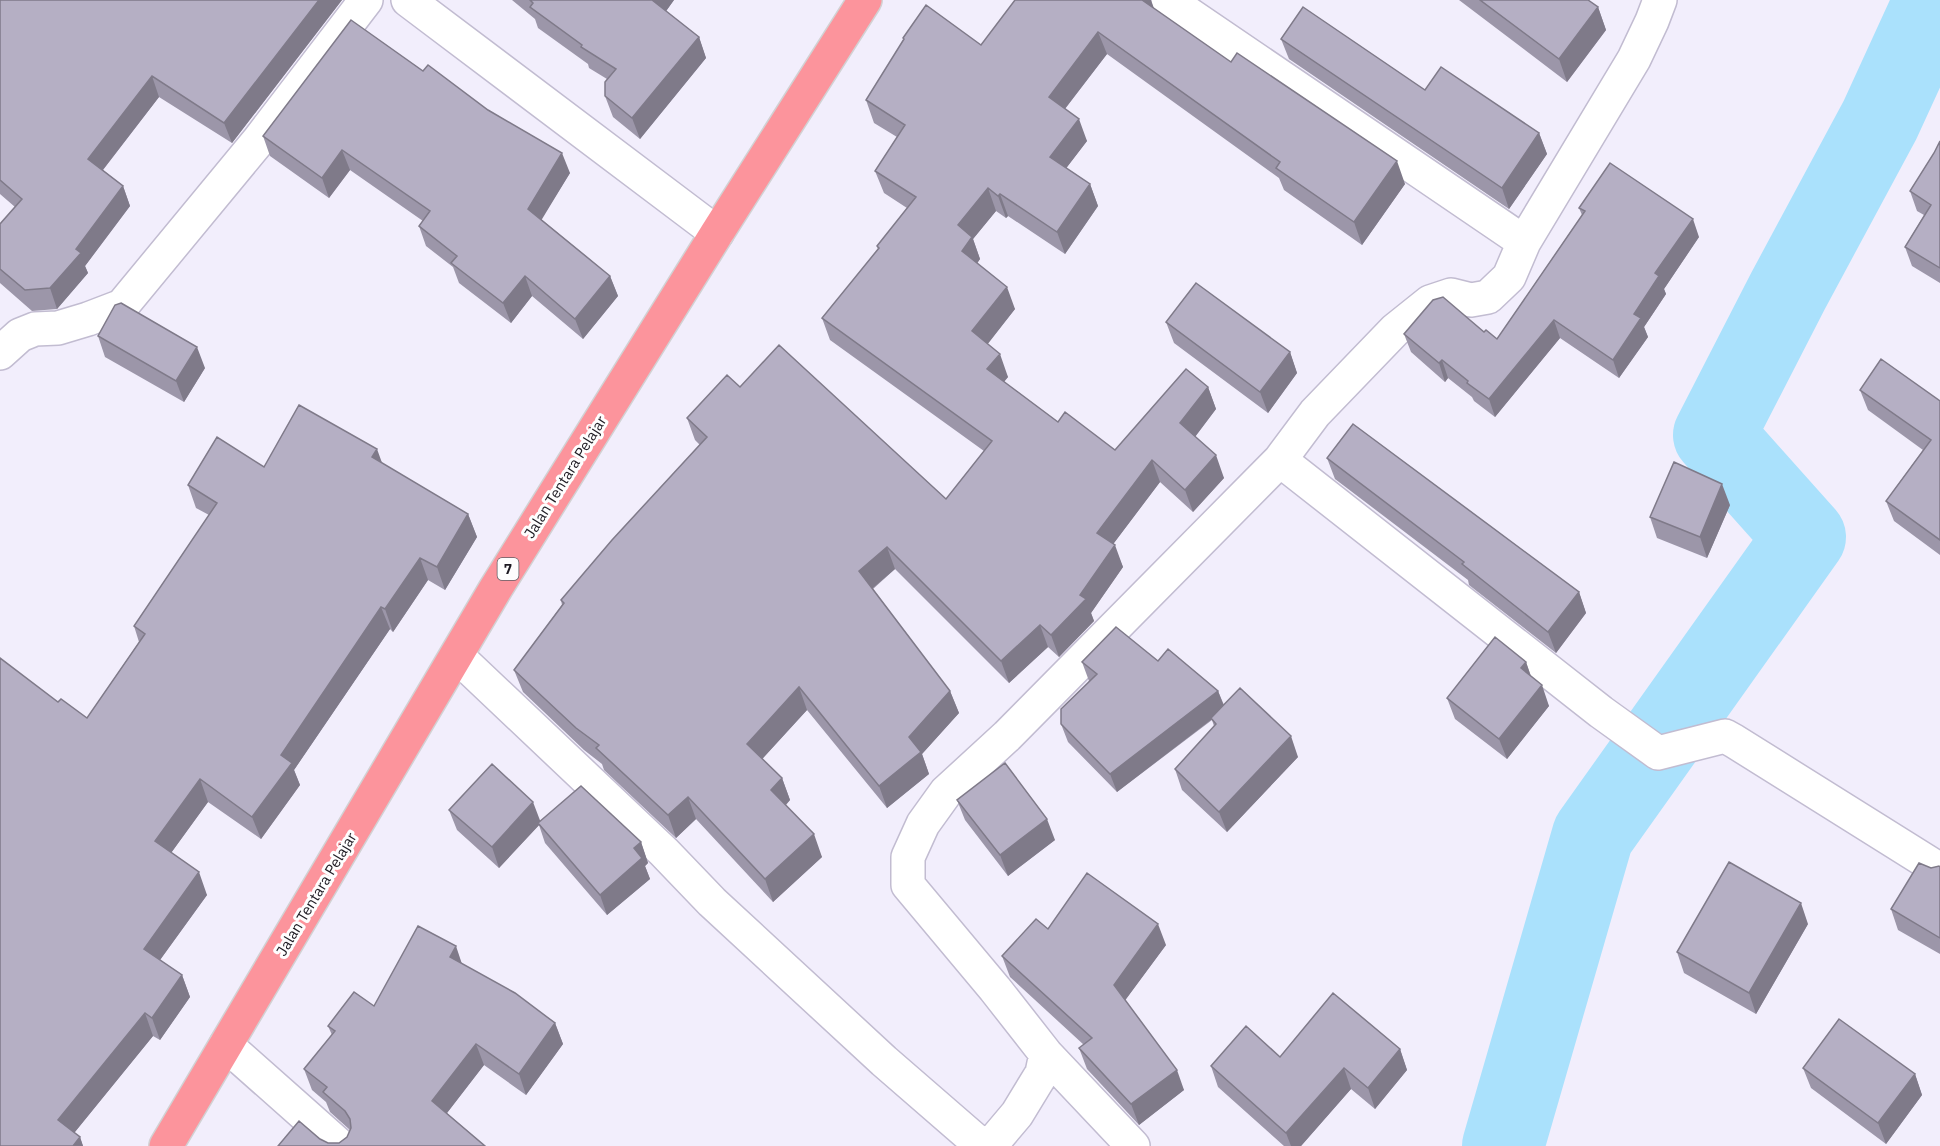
<svg xmlns="http://www.w3.org/2000/svg" width="1940" height="1146" font-family="'IBM Plex Sans',sans-serif">
	<style>
		.lines { fill: none; stroke-linecap: round; stroke-linejoin: round }
		.river { stroke: #aae1fc; stroke-width: 82 }
		.minor-casing { stroke: #c2bcd1; stroke-width: 36 }
		.trunk-casing { stroke: #d2d1d3; stroke-width: 36 }
		.minor { stroke: #fff; stroke-width: 33 }
		.trunk { stroke: #fc949c; stroke-width: 33 }
		.wall { fill: #9c96a9 }
		.shaded-wall { fill: #7f7a89 }
		.building { fill: #b5afc4; stroke: #7f7a89; stroke-width: 1.5 }
		.labels { text-anchor: middle; dominant-baseline: central; stroke-width: 6; stroke-linejoin: round; paint-order: stroke }
		.shield { fill: #fefefe; stroke: #605e64; stroke-width: 1.5 }
		.shield-label { font-size: 14px; font-weight: bold; fill: #1d1a22 }
		.street-label { font-size: 15px; fill: #1d1a22; stroke: #fefefe }
	</style>
	<rect width="100%" height="100%" fill="#f2eefc"/>
	<g class="lines">
		<path class="river" d="M1503 1146 1593 835 1805 537 1714 435 1788 291 1880 120 1935 0"/>
		<g class="minor-casing">
			<path id="minor" d="M408 0 717 233
				M1168 0 1524 242
				M0 353 20 335 35 329 58 328 88 319 122 306 259 140 366 0
				M1280 460 1601 712 1658 753 1725 736 1734 741 1940 870
				M457 656 664 852 712 902 884 1061 982 1146
				M226 1045 340 1146
				M990 1146 1017 1114 1042 1073 1046 1054
				M1133 1146 1046 1054 995 989 908 885V857L923 824 946 792 1007 736 1280 460 1315 413 1395 330 1430 302 1451 295 1471 300 1488 297 1509 277 1524 242 1634 59 1652 21 1660 0"/>
		</g>
		<g class="trunk-casing">
			<path id="trunk" d="M166 1146 496 588 717 233 865 0"/>
		</g>
		<use href="#minor" class="minor"/>
		<use href="#trunk" class="trunk"/>
	</g>
	<path class="wall" d="M0 0H342L232 143 159 97 103 170 123 186 130 206 85 266 88 273 57 309 32 311 0 283V224L15 207 0 194Z
		M512 0H674L666 11 699 37 706 58 640 139 613 117 605 96 607 79 589 68 588 64 538 28 535 19Z
		M1459 0H1588L1598 7 1606 30 1567 82Z
		M1154 9 1405 184 1362 245 1284 190 1279 178 1107 54 1065 109 1087 141 1066 168 1090 184 1098 206 1065 254 1008 216 1006 218 996 211 973 239 980 259 977 263 1015 309 987 344 1008 377 1004 382 1058 422 1115 450 1208 387 1216 409 1195 437 1224 478 1193 512 1160 482 1113 544 1123 567 1091 613 1094 621 1059 657 1048 647 1009 683 895 569 873 589 950 691 959 713 922 754 929 774 887 808 807 710 762 759 782 778 790 800 786 805 822 857 773 902 696 819 676 838 604 770 602 764 584 750 523 692 514 670 562 605 561 600 700 445 695 440 687 418 740 387 946 499 984 451 830 340 822 318 878 250 877 246 907 208 884 193 875 171 897 137 874 123 866 100 904 40 903 38 981 45Z
		M1281 39 1425 90 1539 133 1547 154 1509 209 1289 59Z
		M423 71 570 173 541 219 610 276 618 296 583 339 532 296 511 323 459 283 453 267 426 246 419 226 423 221 350 170 329 198 270 156 263 136Z
		M1940 141V283L1912 266 1905 247 1924 215 1917 211 1910 191 1934 153Z
		M1579 208 1699 237 1664 289 1666 294 1644 327 1648 337 1619 378 1560 338 1495 417 1474 401 1472 397 1448 378 1445 382 1411 352 1404 334 1484 332 1497 339 1582 215Z
		M1166 322 1290 352 1297 373 1268 413 1174 343Z
		M98 336 205 368 184 402 105 357Z
		M1860 390 1940 401V555L1894 521 1886 501 1923 450 1868 410Z
		M1327 458 1579 592 1586 613 1556 653 1469 585 1468 580 1335 479Z
		M382 463 468 514 477 537 445 590 428 580 393 632 390 629 294 770 300 785 261 839 208 802 171 853 207 895 160 960 182 975 190 997 160 1040 153 1036 74 1133 80 1137 83 1146H0L58 702 87 718 139 642 134 626 209 515 196 508 188 485 264 467Z
		M1730 505 1707 558 1657 538 1650 517Z
		M1158 661 1218 691 1224 705 1298 757 1227 832 1182 790 1175 769 1214 726 1212 720 1117 792 1068 742 1061 724 1089 681 1082 662Z
		M1526 662 1531 676 1549 706 1507 759 1455 719 1447 698Z
		M957 800 1055 840 1008 876 965 820Z
		M449 810 540 821 641 842 648 863 645 866 650 879 607 915 545 843 539 825 499 868 457 830Z
		M1940 867V954L1898 930 1891 909 1931 868Z
		M1808 924 1756 1014 1684 973 1677 952Z
		M1048 929 1166 945 1125 1000 1184 1090 1139 1125 1087 1069 1079 1048 1084 1045 1010 977 1002 956Z
		M462 964 555 1023 563 1044 526 1095 484 1065 447 1113 485 1146H278L320 1139 328 1143H339L347 1137 350 1130 330 1112 326 1102 312 1090 304 1069 332 1035 328 1026 374 1006Z
		M1400 1049 1407 1070 1375 1109 1351 1089 1301 1146H1284L1218 1087 1211 1066 1280 1057Z
		M1803 1068 1915 1074 1922 1095 1886 1144 1811 1088Z"/>
	<path class="shaded-wall" d="M319 0H342L232 143 224 123Z
		M652 0H674L659 21Z
		M1142 0H1151L1156 14 1150 23Z
		M1598 7 1606 30 1567 82 1559 59Z
		M1098 32 1107 54 1057 119 1049 97Z
		M699 37 706 58 640 139 632 118Z
		M152 76 159 97 95 180 88 159Z
		M1079 119 1087 141 1058 179 1050 157Z
		M1539 133 1547 154 1509 209 1502 188Z
		M342 150 350 170 329 198 322 178Z
		M562 153 570 173 536 229 528 209Z
		M1397 161 1405 184 1362 245 1354 222Z
		M1090 184 1098 206 1065 254 1057 232Z
		M123 186 130 206 85 266 88 273 57 309 50 288 76 249Z
		M988 188 996 211 973 239 980 259 970 274 962 251 958 225Z
		M1000 194 1008 216 1006 218 998 196Z
		M1693 219 1699 237 1664 289 1666 294 1644 327 1648 337 1619 378 1613 360 1634 314 1655 273Z
		M525 276 532 296 511 323 503 303Z
		M610 276 618 296 583 339 575 319Z
		M1007 287 1015 309 980 354 972 331Z
		M1554 320 1560 338 1495 417 1489 399Z
		M197 347 205 368 184 402 176 381Z
		M1290 352 1297 373 1268 413 1260 392Z
		M1000 354 1008 377 995 392 987 369Z
		M1442 360 1448 378 1445 382 1439 363Z
		M1208 387 1216 409 1188 446 1180 423Z
		M377 449 385 471 372 457Z
		M1216 455 1224 478 1193 512 1185 490Z
		M1152 460 1160 482 1105 555 1097 533Z
		M1722 484 1730 505 1707 558 1700 537Z
		M468 514 477 537 445 590 437 567Z
		M1115 545 1123 567 1091 613 1094 621 1059 657 1051 635 1080 595Z
		M887 547 895 569 867 593 859 571Z
		M420 558 428 580 393 632 385 609Z
		M1579 592 1586 613 1556 653 1548 632Z
		M381 607 390 629 294 770 300 785 261 839 252 817 281 755Z
		M1040 625 1048 647 1009 683 1001 661Z
		M1526 662 1533 683 1521 668Z
		M1542 685 1549 706 1507 759 1499 739Z
		M799 687 807 710 755 767 747 744Z
		M950 691 959 713 922 754 929 774 887 808 879 786 909 737Z
		M1218 691 1225 709 1117 792 1110 774Z
		M1291 736 1298 757 1227 832 1219 812Z
		M782 778 790 800 779 812 771 790Z
		M200 779 208 802 163 864 155 841Z
		M688 797 696 819 676 838 668 815Z
		M533 802 541 823 499 868 492 847Z
		M1047 819 1055 840 1008 876 1000 855Z
		M814 834 822 857 773 902 765 879Z
		M641 842 648 863 645 866 650 879 607 915 600 895 634 848Z
		M199 872 207 895 152 971 144 949Z
		M1801 903 1808 924 1756 1014 1749 993Z
		M1158 924 1166 945 1121 1006 1114 985Z
		M456 946 463 967 450 957Z
		M182 975 190 997 160 1040 152 1018Z
		M145 1013 153 1036 66 1143 58 1120Z
		M555 1023 563 1044 526 1095 519 1074Z
		M476 1044 484 1065 440 1122 432 1101Z
		M1400 1049 1407 1070 1375 1109 1368 1088Z
		M1344 1068 1351 1089 1301 1146H1291L1286 1133Z
		M1177 1070 1184 1090 1139 1125 1131 1104Z
		M1915 1074 1922 1095 1886 1144 1878 1123Z
		M80 1137 83 1146H73Z"/>
	<path class="building" d="M0 0H319L224 123 152 76 88 159 123 186 76 249 81 253 50 288 25 290 0 269V224L22 199 0 180Z
		M530 0H652L699 37 632 118 605 96V82L616 69 581 47 582 45 530 7 533 3Z
		M1015 0H1142L1231 62 1237 53 1397 161 1354 222 1276 168 1280 162 1098 32 1049 97 1079 119 1050 157 1090 184 1057 232 1000 194 998 196 988 188 958 225 972 237 962 251 1007 287 972 331 1000 354 987 369 1058 422 1065 412 1115 450 1186 369 1208 387 1180 423 1216 455 1185 490 1152 460 1097 533 1115 545 1080 595 1086 599 1051 635 1040 625 1001 661 887 547 859 571 950 691 909 737 921 752 879 786 799 687 747 744 782 778 771 790 814 834 765 879 688 797 668 815 596 748 599 745 576 728 514 670 564 603 561 600 612 540 707 437 687 418 727 375 740 387 779 345 946 499 992 441 822 318 879 248 877 246 916 197 875 171 905 125 866 100 904 39 903 38 926 5 981 45Z
		M1480 0H1588L1598 7 1559 59Z
		M1303 7 1425 90 1441 67 1539 133 1502 188 1281 39Z
		M351 20 423 71 428 65 488 110 562 153 528 209 610 276 575 319 525 276 503 303 451 263 457 256 419 226 430 211 342 150 322 178 263 136Z
		M1940 141V268L1905 247 1931 205 1910 191 1934 153Z
		M1610 163 1693 219 1655 273 1659 276 1634 314 1641 318 1613 360 1554 320 1489 399 1467 383 1468 381 1442 360 1439 363 1404 334 1433 300 1443 297 1484 332 1486 330 1497 339 1585 211 1579 208Z
		M1196 283 1290 352 1260 392 1166 322Z
		M121 303 197 347 176 381 98 336 115 305Z
		M1881 359 1940 401V540L1886 501 1931 440 1860 390Z
		M299 405 377 449 372 457 468 514 437 567 420 558 385 609 381 607 281 755 292 763 252 817 200 779 155 841 199 872 144 949 182 975 152 1018 145 1013 58 1120 80 1137 73 1146H0V658L58 702 61 699 87 718 145 634 134 626 217 503 188 485 217 437 264 467Z
		M1353 424 1579 592 1548 632 1462 564 1464 562 1327 458Z
		M1674 462 1722 484 1700 537 1650 517Z
		M1116 627 1158 661 1168 649 1218 691 1110 774 1061 724V709L1097 674 1082 662Z
		M1495 637 1526 662 1521 668 1542 685 1499 739 1447 698Z
		M1240 688 1291 736 1219 812 1175 769 1216 724 1211 718Z
		M1005 763 1047 819 1000 855 957 800Z
		M492 764 533 802 492 847 449 810Z
		M581 786 641 842 634 848 642 858 600 895 538 823Z
		M1729 862 1801 903 1749 993 1677 952Z
		M1919 863 1931 868 1939 866 1940 867V938L1891 909Z
		M1087 873 1158 924 1114 985 1177 1070 1131 1104 1079 1048 1092 1038 1002 956 1036 919 1048 929Z
		M418 926 456 946 450 957 515 993 555 1023 519 1074 476 1044 432 1101 485 1146H278L299 1121 320 1139 328 1143H339L347 1137 351 1128 350 1119 345 1111 323 1092 327 1087 304 1069 335 1031 328 1026 354 992 374 1006Z
		M1333 993 1400 1049 1368 1088 1344 1068 1286 1133 1211 1066 1246 1026 1280 1057Z
		M1839 1019 1915 1074 1878 1123 1803 1068Z"/>
	<g class="labels">
		<rect class="shield" x="497.5" y="558" width="21" height="22" rx="4.5"/>
		<g class="shield-label">
			<text x="508" y="569">7</text>
		</g>
		<g class="street-label">
			<text transform="translate(565 477) rotate(-58)">Jalan Tentara Pelajar</text>
			<text transform="translate(316 894) rotate(-59)">Jalan Tentara Pelajar</text>
		</g>
	</g>
</svg>
